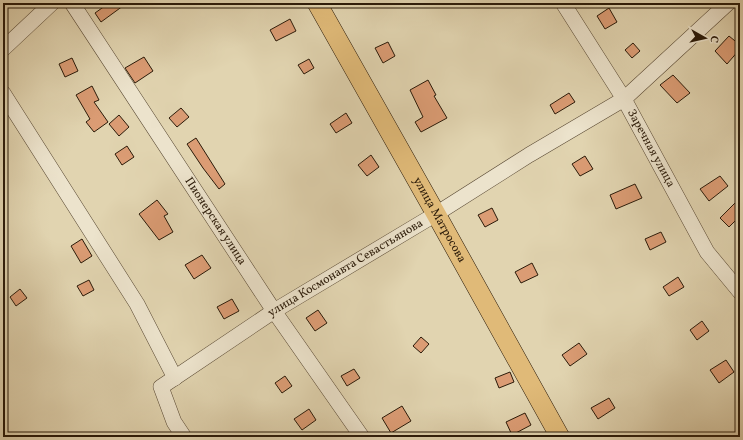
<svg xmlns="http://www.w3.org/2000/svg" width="743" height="440" font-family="Vollkorn,serif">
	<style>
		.building { fill: #db9c74; stroke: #2a1a09 }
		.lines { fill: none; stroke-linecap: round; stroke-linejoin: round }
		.minor-casing { stroke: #584833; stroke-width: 16 }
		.major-casing { stroke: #2a1a09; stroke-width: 20 }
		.minor { stroke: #ece3cc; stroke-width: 15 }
		.major { stroke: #e0ba78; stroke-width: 19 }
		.labels { text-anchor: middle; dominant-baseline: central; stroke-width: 3.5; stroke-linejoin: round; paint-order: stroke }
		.street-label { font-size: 12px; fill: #2a1a09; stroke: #ece3cc }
	</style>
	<rect width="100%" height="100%" fill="#e1d4b0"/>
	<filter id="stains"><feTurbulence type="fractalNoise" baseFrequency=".005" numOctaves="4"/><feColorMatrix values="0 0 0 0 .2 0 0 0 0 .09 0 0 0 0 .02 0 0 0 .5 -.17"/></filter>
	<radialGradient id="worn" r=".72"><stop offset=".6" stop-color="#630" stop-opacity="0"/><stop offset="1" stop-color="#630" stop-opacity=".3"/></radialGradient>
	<path class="building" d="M109 3H127L101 22 95 13Z
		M609 8 617 22 605 29 597 16Z
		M290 19 296 31 276 41 270 30Z
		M729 36 740 45V49L727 64 715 51Z
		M388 42 395 56 383 63 375 48Z
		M633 43 640 51 632 58 625 50Z
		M144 57 153 71 135 83 125 68Z
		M72 58 78 71 65 77 59 64Z
		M309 59 314 68 304 74 298 65Z
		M673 75 690 93 677 103 660 85Z
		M428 80 436 95 434 96 447 118 421 132 415 122 423 117 410 90Z
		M92 86 99 100 94 102 108 122 94 132 86 122 90 119 76 95Z
		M569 93 575 102 555 114 550 105Z
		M181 108 189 117 177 127 169 118Z
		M346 113 352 123 336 133 330 124Z
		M119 115 129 127 119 136 109 124Z
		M196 138 225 184 219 189 203 168 187 144Z
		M127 146 134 157 122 165 115 154Z
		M371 155 379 167 367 176 358 165Z
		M585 156 593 169 580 176 572 164Z
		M720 176 728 186 709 201 700 189Z
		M635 184 642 198 616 209 610 195Z
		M740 198V216L729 227 720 218Z
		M157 200 168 214 164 216 173 232 159 240 139 214Z
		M492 208 498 220 485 227 478 215Z
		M661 232 666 242 650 250 645 239Z
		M82 239 92 256 81 263 71 246Z
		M202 255 211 268 194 279 185 265Z
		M532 263 538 275 521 283 515 272Z
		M678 277 684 287 669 296 663 287Z
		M89 280 94 290 83 296 77 286Z
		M20 289 27 298 16 306 10 297Z
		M232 299 239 311 224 319 217 307Z
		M318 310 327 323 315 331 306 318Z
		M702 321 709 331 697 340 690 330Z
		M421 337 429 344 421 353 413 346Z
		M579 343 587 354 570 366 562 355Z
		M726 360 734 372 719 383 710 370Z
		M354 369 360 378 347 386 341 376Z
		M510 372 514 382 499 388 495 378Z
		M285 376 292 386 282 393 275 383Z
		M609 398 615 408 598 419 591 408Z
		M402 406 411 421 391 433 382 418Z
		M309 409 316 420 302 430 294 419Z
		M525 413 531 425 512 435 506 422Z"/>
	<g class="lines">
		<g class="minor-casing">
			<g id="minor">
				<path id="s1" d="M72 3 274 311 362 437"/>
				<path id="s2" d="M563 3 624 99 707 252 740 292"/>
				<path d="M3 49 52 3"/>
				<path d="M3 93 137 304 175 378"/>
				<path id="s3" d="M184 437 174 422 161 387 274 311 436 214 529 155 624 99 728 3"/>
			</g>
		</g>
		<g class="major-casing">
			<g id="major">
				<path id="s4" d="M317 3 436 214 560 437"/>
			</g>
		</g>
		<use href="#minor" class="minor"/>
		<use href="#major" class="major"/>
	</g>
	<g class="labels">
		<g class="street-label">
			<text stroke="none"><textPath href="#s2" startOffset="170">Заречная улица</textPath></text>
			<text stroke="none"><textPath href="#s4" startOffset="249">улица Матросова</textPath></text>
			<text stroke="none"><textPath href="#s1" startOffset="261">Пионерская улица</textPath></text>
			<text stroke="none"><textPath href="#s3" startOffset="275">улица Космонавта Севастьянова</textPath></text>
		</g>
	</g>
	<rect width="743" height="440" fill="none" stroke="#e1d4b0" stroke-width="16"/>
	<rect x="4" y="4" width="735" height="432" fill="none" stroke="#2a1a09" stroke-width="2"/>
	<rect x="8" y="8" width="727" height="424" fill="none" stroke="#2a1a09"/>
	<g transform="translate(705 38) rotate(98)" stroke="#ece3cc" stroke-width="3" paint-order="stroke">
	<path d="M0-3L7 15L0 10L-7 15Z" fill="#2a1a09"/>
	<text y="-6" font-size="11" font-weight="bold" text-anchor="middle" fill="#2a1a09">С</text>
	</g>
	<rect width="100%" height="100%" filter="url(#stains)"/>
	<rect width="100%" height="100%" fill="url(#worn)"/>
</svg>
